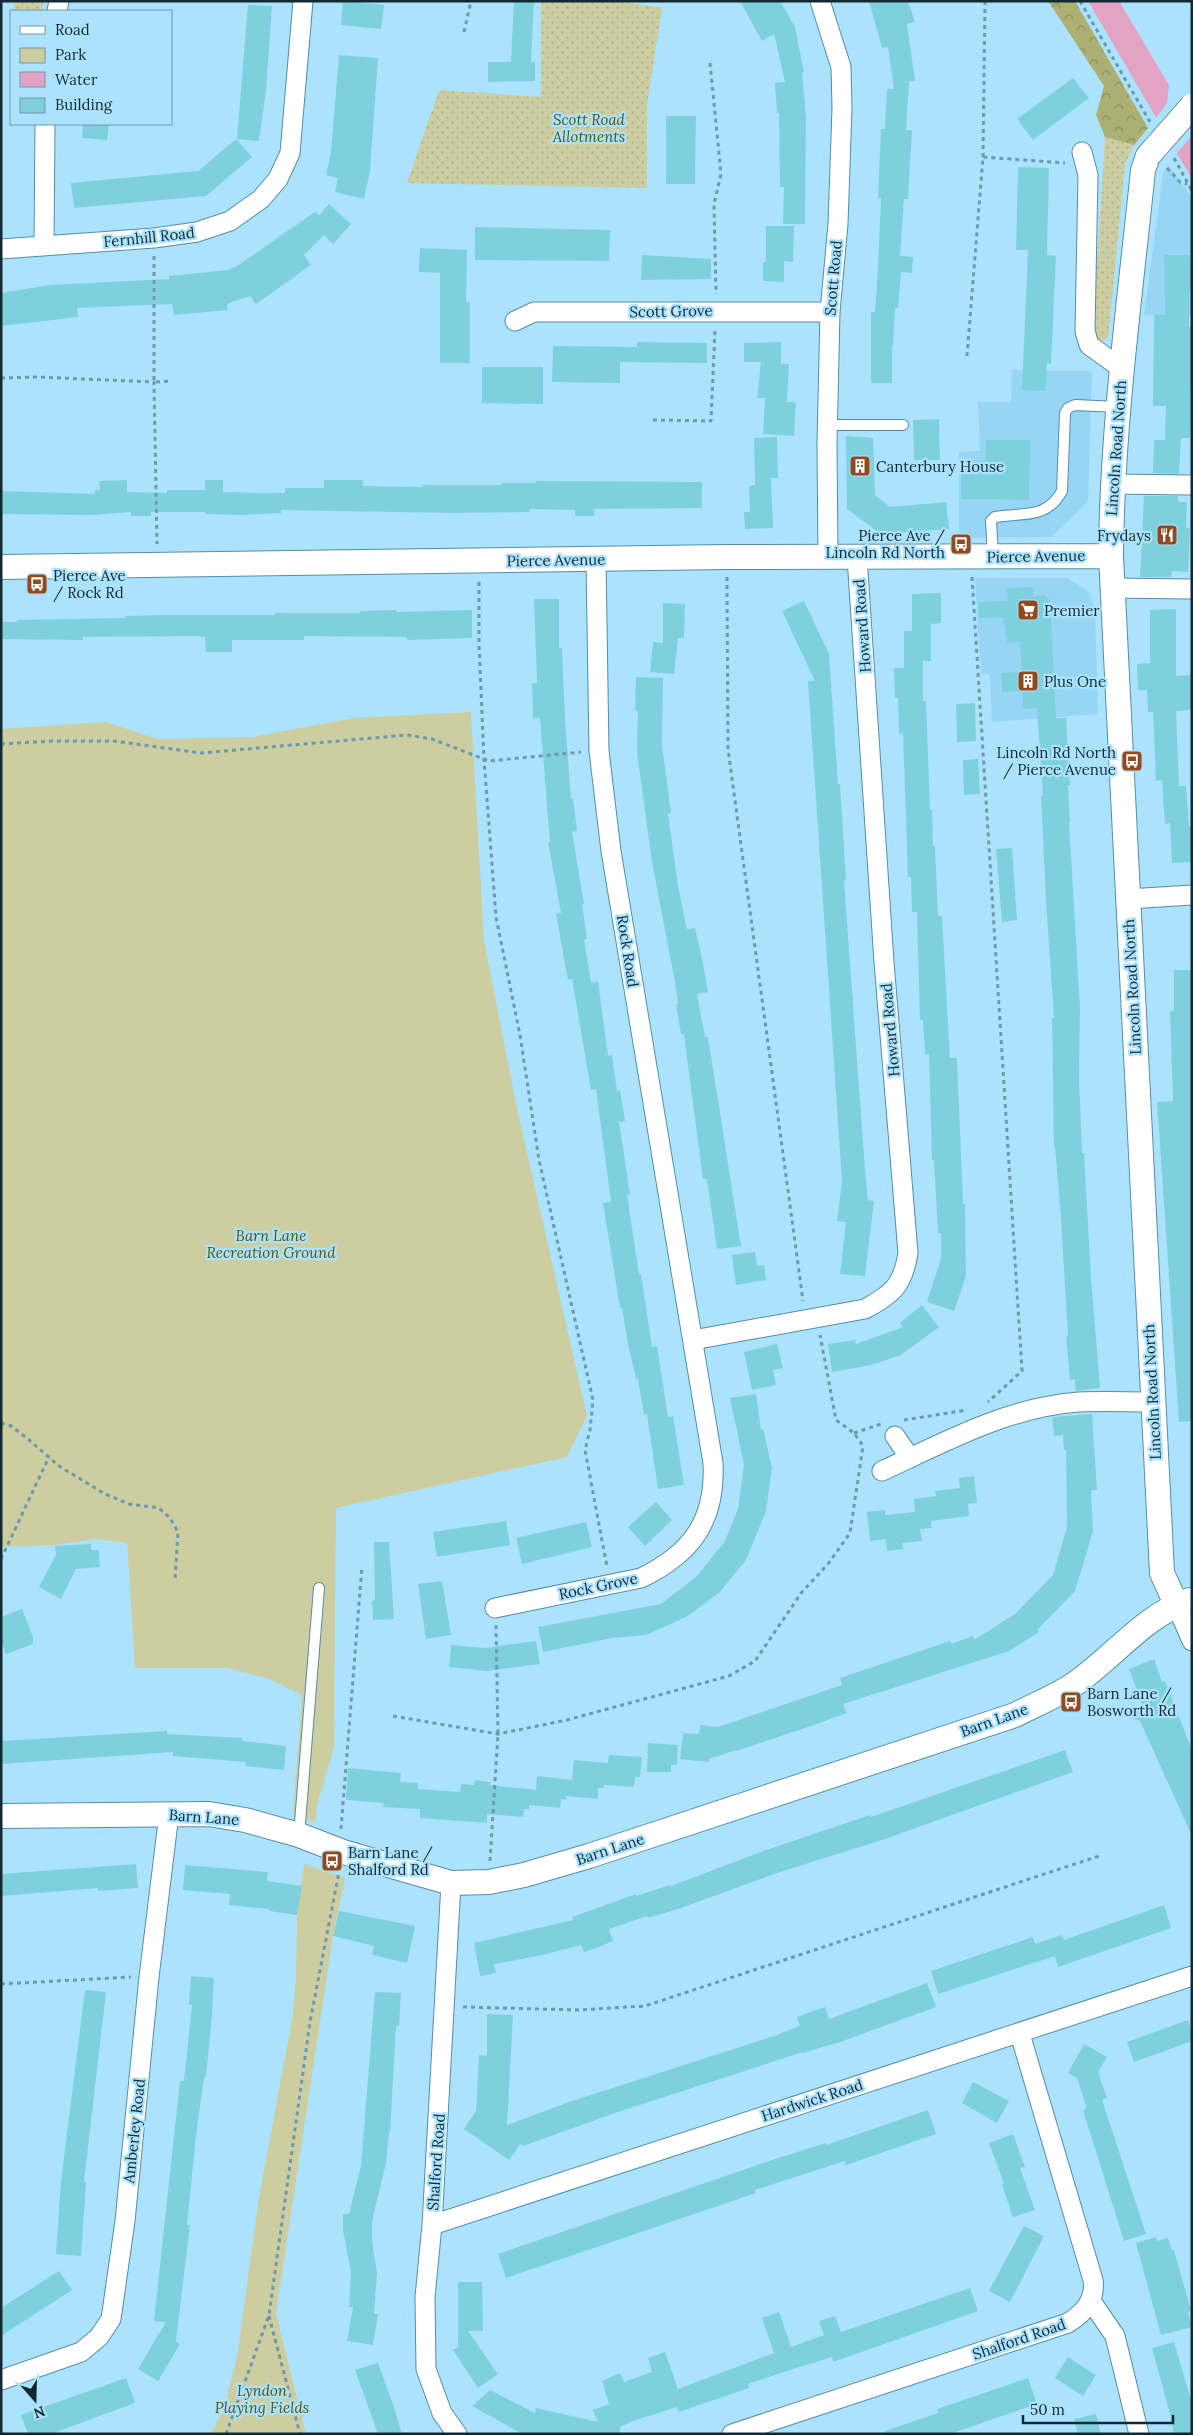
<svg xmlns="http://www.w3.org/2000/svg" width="1193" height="2435" font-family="Lora,serif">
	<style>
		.built { fill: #96d6f4 }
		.grass { fill: url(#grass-dots) }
		.forest { fill: url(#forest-crowns) }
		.park { fill: #cccda0 }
		.water { fill: #e2a4c2 }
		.pier { fill: #abe3fe }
		.building { fill: #7fd0dd }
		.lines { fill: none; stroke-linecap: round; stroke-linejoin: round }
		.service-casing { stroke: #568ca4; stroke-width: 12 }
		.minor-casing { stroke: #568ca4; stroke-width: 21 }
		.tertiary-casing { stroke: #568ca4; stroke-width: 26 }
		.path { stroke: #6e98ac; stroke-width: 3; stroke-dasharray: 4 4; stroke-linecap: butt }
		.service { stroke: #fff; stroke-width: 10 }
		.minor { stroke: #fff; stroke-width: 19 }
		.tertiary { stroke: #fff; stroke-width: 24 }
		.tertiary-bridge-casing { stroke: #568ca4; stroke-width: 26; stroke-linecap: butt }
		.tertiary-bridge { stroke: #fff; stroke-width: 24 }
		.labels { text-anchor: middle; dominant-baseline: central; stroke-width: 4.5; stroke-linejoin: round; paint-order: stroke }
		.park-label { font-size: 15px; font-style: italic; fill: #56550c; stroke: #abe3fe }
		.street-label { font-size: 15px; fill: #122832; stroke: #abe3fe }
		.poi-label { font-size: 15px; fill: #122832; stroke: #abe3fe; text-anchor: start }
	</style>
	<defs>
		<pattern id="grass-dots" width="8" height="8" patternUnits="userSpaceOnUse" patternTransform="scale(1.25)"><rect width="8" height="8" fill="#cccda0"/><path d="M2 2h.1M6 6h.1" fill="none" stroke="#aeb08a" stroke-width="1.8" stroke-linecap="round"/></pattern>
		<pattern id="forest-crowns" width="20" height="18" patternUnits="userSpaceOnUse" patternTransform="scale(1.25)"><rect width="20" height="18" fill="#aeaf72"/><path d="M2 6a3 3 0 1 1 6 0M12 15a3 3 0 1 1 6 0" fill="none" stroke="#8c8e5e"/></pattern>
	</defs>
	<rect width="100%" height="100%" fill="#abe3fe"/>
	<path class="built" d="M1168 164 1192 198V316L1144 315 1163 175Z
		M1012 370 1092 371 1088 502 1051 537 959 538V452L980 451 978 402H1011Z
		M975 578H1067L1088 591 1095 608 1098 714 992 722 990 674H981Z"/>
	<path class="grass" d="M15 1H43L42 11H13Z
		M541 1H619L662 8 647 105V188L407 183 439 90 541 97Z
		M1105 137 1134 145 1125 164 1109 329 1108 337 1102 341 1097 340 1093 330Z"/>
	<path class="forest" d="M1048 1H1075L1148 128 1134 145 1105 137 1096 115 1104 86Z"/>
	<path class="park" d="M471 712 484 940 516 1104 587 1416 567 1457 336 1508 334 1747 317 1805 316 1822 293 1816 302 1695 269 1679 228 1668H135L127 1543 96 1539 55 1545 1 1547V729L106 722 158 739 253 737 353 718Z
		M304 1864 345 1878 333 1936 276 2313 306 2434H211L224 2408 237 2357 259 2197 292 2020 296 1978 297 1915Z"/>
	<path class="water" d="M1088 1H1119L1169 85 1167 102 1186 139 1192 134V179Z"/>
	<path class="pier" d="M1170 99 1187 135 1192 132V136L1175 155 1155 119Z"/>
	<path class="building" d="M343 1 384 5 381 29 341 25Z
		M514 1H534L531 62H535V81L488 82V62H511Z
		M740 1H780L795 27 804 72 802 73 806 118 805 224H783L784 187H780L779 113H777L775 83 785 82 774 34 762 41Z
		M869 1H908L915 22 907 24 915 81H909L906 130H912L908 199H904L900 256 913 257 912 273 901 272 898 308H895L893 346H892V383H871V312H875L878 267 881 198H878L881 129H885L887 89H894L888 47 882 48Z
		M248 5 272 6 266 90 259 141 237 139Z
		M339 55 378 58 370 171 364 199 335 192 338 178 326 175 331 153Z
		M1073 78 1089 98 1033 140 1017 119Z
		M666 116H696L695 184H666Z
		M83 124H109L107 140 82 138Z
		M236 139 252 157 206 196 74 208 71 183 198 171Z
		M1018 167 1049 168 1047 255 1056 256 1051 364 1047 363 1045 391 1022 390 1028 250H1016Z
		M329 204 351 224 333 244 324 235 304 255 311 265 256 304 250 296 227 304 228 310 174 315 172 304 77 308 78 317 1 326V293L50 285 169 279V276L228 270 237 266 315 212 319 215Z
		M766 226H794L793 262 784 261V282L763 281V262H766Z
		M475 227 610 230 609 261 475 260Z
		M420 248 467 250 466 302H470V363H440V273L419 272Z
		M642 255 711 259V279L641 280Z
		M1164 255H1190L1192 266V291H1189V327H1192L1190 438H1181L1179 474 1153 473 1154 440H1165L1166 406H1153L1154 315H1165Z
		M637 342 707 343V363L620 362V383L552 382 553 346 637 347Z
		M781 342V364H789L787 402H796L794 436 763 434 765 398H757L761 362H744V343Z
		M482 367H543V404L482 403Z
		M939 419 940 460H914L913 420Z
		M846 436 873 438 875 495 890 507 946 502 949 529 881 534 847 509Z
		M777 437 778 478H771L773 528 745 529 744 512H750L749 486 755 485 754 438Z
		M986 440H1030L1029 500 961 499V461H985Z
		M127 480V492L167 493V490H205V480H223V492L258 493H285V488H324V480H363V486L423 487V485H501V483H536V481L702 482V508L594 509V516H575V510L530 509V512L453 513 281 510V513L242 515 205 514V512H151V516H131V512L90 515 1 514V491L95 494V490H100L99 481Z
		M1144 496H1178V502H1187L1186 528H1190L1188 572 1172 571 1171 577H1140Z
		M1033 587V597L1045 595 1050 600 1056 718H1066L1070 785H1068L1070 822H1069L1080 1007 1079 1077 1082 1153H1084L1091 1277 1100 1388 1076 1391 1075 1379 1070 1380 1066 1337 1068 1336 1061 1219 1055 1147H1054L1052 1018H1054L1046 901 1041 796H1043L1037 708 1023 709V691L1002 692 1001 673 1022 672 1020 642H1007L1003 617 979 618 978 602 1008 601 1007 588Z
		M941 593V623L931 624V661H923V701H926L930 810H932L933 846H935L938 916H942L950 1058H957L963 1204H965L966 1276 954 1311 927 1302 941 1259V1233H938L934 1160H932L929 1054H925L923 1020H920L917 912H912L911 877H908L903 733 899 734 898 698H895L894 668H904V631H912V594Z
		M534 599H559V648H562L565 720 571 799 573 798 577 831 572 832 584 904H582L587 939H584L591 983 598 981 608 1056 612 1055 617 1091 620 1090 625 1121 619 1122 630 1194 627 1195 639 1274H641L652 1347 657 1346 668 1417 673 1416 684 1485 658 1489 647 1414 644 1415 638 1379H636L628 1344 622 1308H620L603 1203 611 1202 596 1089 591 1090 572 979 568 980 556 914 561 913 548 842H550L540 718H533L532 683H537Z
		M804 601 829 654 838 784H840L846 880 844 881 865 1170 868 1200 874 1201 865 1276 840 1274 846 1222 837 1221 842 1181 808 681H815L782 611Z
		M663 603 685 604 684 638H678L674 674 650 672 653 642 663 643Z
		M1176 609V676L1192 675V710L1176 711 1179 786H1186L1189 826H1192V862L1172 863 1170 823 1165 824 1162 780 1156 781 1153 712H1148L1147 690H1138L1137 664 1150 663V610Z
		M396 610 397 612 472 610V638L408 640 405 637 304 636V640H232V652H206L205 637 197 636 83 637V640L1 639V622H17V620L125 618V616L163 615H275V613H360V611Z
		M636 677 663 678 662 745 671 813 668 814 678 886 687 929 695 928 703 964 708 992 697 994 705 1037H708L741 1246 717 1249 707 1179H703L684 1034H681L676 1005 678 1004 675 982 652 862 641 781 637 752 638 711 635 710Z
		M975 703 976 741 957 742 956 704Z
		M978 759 980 794 964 795 963 760Z
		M1012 848 1017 920 1002 922 996 849Z
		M1174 970H1192V1421L1179 1422 1157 1102 1173 1101 1170 1011H1174Z
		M755 1252 757 1266 764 1265 766 1280 736 1285 732 1255Z
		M922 1305 939 1327 901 1355 871 1365 832 1372 828 1344 855 1340 856 1344 903 1327 900 1323Z
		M777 1344 783 1368 773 1370 776 1385 752 1390 744 1352Z
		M756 1394 761 1430 763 1429 772 1468 766 1511 746 1560 719 1593 686 1617 646 1635 612 1638 543 1652 538 1627 661 1604 697 1576 725 1541 738 1509 744 1465 730 1398Z
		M1092 1414 1097 1490H1091L1093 1531 1075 1591 1038 1629 1039 1632 1009 1651 843 1704 847 1713 814 1725 736 1751V1750L709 1759V1762L680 1759 683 1733 699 1734 700 1725 718 1727 842 1685 840 1678 950 1641 951 1644 973 1636 974 1640 1015 1614 1053 1575 1067 1527 1066 1450H1064L1063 1435 1054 1436 1052 1417Z
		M974 1476 977 1503 968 1504 969 1516 931 1521 932 1528 920 1529 922 1541 902 1543 903 1549 887 1551 886 1539 870 1541 867 1512 885 1510V1515L915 1512 914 1499 936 1496 935 1491 960 1488 959 1478Z
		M656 1502 672 1520 645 1546 628 1527Z
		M506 1521 510 1545 437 1557 433 1532Z
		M586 1522 592 1547 522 1564 516 1538Z
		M374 1542H389L394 1619 373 1620 372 1601 375 1600Z
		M91 1544V1550H99L100 1567 76 1569 61 1599 39 1587 56 1555 55 1546Z
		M442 1581 451 1635 426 1639 418 1584Z
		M22 1609 33 1637V1644L6 1654 1 1641V1617Z
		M536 1641 540 1664 486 1671 449 1667 451 1645 485 1648Z
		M1154 1659 1162 1682 1165 1681 1192 1750V1836L1140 1721 1132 1718 1142 1704 1129 1669Z
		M167 1731V1734L242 1738V1741L286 1746 284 1770 245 1766 246 1762 173 1756V1752L1 1764V1741Z
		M648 1743 678 1745 677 1765H671V1772H647Z
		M1065 1750 1073 1772 882 1840 777 1873 681 1908 648 1918 647 1916 609 1929 613 1941 599 1947 584 1952 581 1945 543 1955 494 1964 496 1973 480 1976 474 1943 573 1920 572 1917 636 1894V1896L670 1885 671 1886 766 1850 870 1815 871 1817Z
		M609 1755 642 1757 640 1777H635L634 1787 604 1785 603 1788H598V1799L566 1796V1800L561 1799 560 1808 529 1805V1809H524L523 1817 487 1814V1823L420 1818V1809L383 1807 384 1803 346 1800 348 1768 401 1773 400 1782 418 1783V1789L460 1792 461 1784 474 1785 475 1780 490 1782V1785L536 1790 537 1776 572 1780 574 1760 608 1763Z
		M136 1864 138 1888 98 1891V1888L1 1896V1874Z
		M185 1865 268 1872 267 1881 302 1886 297 1915 269 1911V1909L229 1905 230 1894 183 1890Z
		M1164 1905 1171 1928 1058 1967 1055 1956 938 1994 931 1971 1033 1937 1035 1944 1062 1935 1064 1940Z
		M339 1911 415 1926 407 1963 372 1955 374 1946 333 1936Z
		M191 1976 214 1978 212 2015 206 2077H204L196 2135 187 2225H190L176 2341 180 2344 158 2381 138 2369 166 2322 154 2321 180 2081H184L192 2005H189Z
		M927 1983 936 2007 843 2041 803 2053V2052L618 2112 523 2146 520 2144 509 2160 464 2129 476 2111 479 2055 487 2056V2014L513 2015 507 2125 569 2102 774 2036 800 2026 797 2017 825 2007 829 2019Z
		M85 1990 106 1992 84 2182 86 2183 81 2256 56 2254 61 2181Z
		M375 1992 401 1993 399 2026H396L390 2133H389L386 2163 372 2221V2242L377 2273 374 2314H378L373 2345 347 2341 353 2307H349L351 2272 343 2230V2214H349L361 2166Z
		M1188 2020 1192 2031V2041L1134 2062 1127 2042Z
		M1084 2044 1107 2057 1098 2072 1107 2098 1102 2100 1146 2234 1124 2241 1083 2110 1087 2109 1077 2078 1068 2073Z
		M973 2082 1009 2101 997 2123 962 2103Z
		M928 2110 936 2134 846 2165 845 2161 755 2190 756 2193 506 2278 498 2254 772 2160 826 2143V2145Z
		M1013 2134 1025 2167 1020 2168 1035 2210 1013 2217 1002 2185 1004 2184 989 2143Z
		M1024 2226 1044 2236 1010 2302 989 2291Z
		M1156 2237 1157 2241 1168 2238 1172 2250H1174L1191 2311 1188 2312 1192 2327 1161 2335 1136 2243Z
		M59 2271 72 2290 1 2336V2308Z
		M458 2282H482L483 2331H468L498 2374 478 2388 453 2350 458 2347Z
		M970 2288 978 2311 833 2362 832 2357 793 2369 748 2384 749 2388 679 2412 677 2407 633 2421 620 2427V2434H522L472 2406 490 2390 535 2413 536 2408 598 2422 593 2410 609 2404 602 2381 620 2373 624 2382 652 2372 648 2358 665 2352 678 2389 774 2353 762 2318 779 2312 791 2347 824 2335 819 2321 835 2316 841 2332Z
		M1174 2342 1192 2403V2434H1174L1170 2414 1152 2348Z
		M1068 2357 1096 2375 1083 2396 1055 2378Z
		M378 2363 394 2407 402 2434H378L355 2370Z
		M126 2378 135 2403 51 2434H28L21 2415Z
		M1028 2378 1037 2404 950 2434H886L885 2431 938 2413 937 2409Z
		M1096 2414 1101 2434H1078L1074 2419Z"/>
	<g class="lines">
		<g class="service-casing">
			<path id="service" d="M827 425H903
				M993 556 991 521 995 517C1023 512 1046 520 1062 491L1065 413 1068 408 1075 405 1118 407
				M299 1835 319 1588"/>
		</g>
		<g class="minor-casing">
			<path id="minor" d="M820 1 841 67 842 108 838 224 830 312 827 444 828 558
				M57 11 59 1
				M1082 152 1088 175 1085 331 1089 345 1121 368
				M44 246 45 124
				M1 249 154 238 197 232 230 221 261 199 278 179 290 153 303 1
				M515 321 534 312H830
				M1111 484 1192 485
				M1112 588 1192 589
				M1128 899 1192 895
				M693 1340 865 1309C893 1294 903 1285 908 1253L884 962 857 557
				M895 1436 910 1458
				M882 1471C945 1442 1008 1407 1079 1402 1104 1401 1128 1402 1152 1402
				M1176 1604 1192 1641
				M495 1608 641 1578C691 1554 716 1521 713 1463L611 851 599 751 596 560
				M451 1883 432 2225 425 2297 426 2369 442 2413 457 2434
				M432 2225 1192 1976
				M1091 2301 1115 2336 1139 2434
				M1 2380 81 2352 99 2337 111 2319 125 2221 149 1977 169 1814
				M732 2434 1068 2323C1084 2313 1096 2300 1093 2280L1020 2034"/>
		</g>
		<g class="tertiary-casing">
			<path id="tertiary" d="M1148 156 1143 170C1130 298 1112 426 1111 556L1162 1573 1176 1604
				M1 567 727 557 1111 556
				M1 1816 209 1814 245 1820 299 1835 343 1852 451 1883 489 1882 524 1875 589 1856 1015 1715C1034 1705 1055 1697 1073 1685 1112 1659 1144 1615 1190 1600"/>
		</g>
		<path class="path" d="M1080 1 1150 122
			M464 32 471 1
			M710 63 721 174 714 204 716 294
			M983 157 985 1
			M1174 158 1192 191
			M1167 168 1180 182 1187 184
			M154 256V382L172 381
			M967 356 983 157 1065 163
			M1 378 37 377 154 382 157 544
			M653 420 711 421 715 330
			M727 577 728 749 803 1301
			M972 577 1022 1371 988 1402
			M479 582V644L484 759 496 917 520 1035 539 1160 593 1400 590 1430 585 1450 607 1567
			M1 744 52 741H114L201 753 407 735 432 739 489 761 581 752
			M904 1420 967 1410
			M1 1423 11 1426 28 1439 59 1466 105 1494 129 1504 159 1508 170 1518 178 1532 175 1580
			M854 1433 881 1424
			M1 1559 49 1457
			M393 1716 498 1734 567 1720 729 1676 755 1661 802 1592 828 1564 850 1533 863 1446 854 1433 836 1420 820 1335
			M341 1829 362 1566
			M490 1861 498 1734 496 1625
			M1 1984 131 1977
			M463 2007 580 2010 645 2006 1102 1855
			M269 2316 300 2434
			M226 2434 269 2315 310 2022 339 1872"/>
		<use href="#service" class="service"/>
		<use href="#minor" class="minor"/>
		<use href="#tertiary" class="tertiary"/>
		<g class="tertiary-bridge-casing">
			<path id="tertiary-bridge" d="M1148 156 1192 106"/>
		</g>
		<use href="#tertiary-bridge" class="tertiary-bridge"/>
	</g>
	<defs>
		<g id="building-square" transform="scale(1.125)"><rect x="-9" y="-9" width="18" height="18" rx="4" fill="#8f4a20" stroke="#abe3fe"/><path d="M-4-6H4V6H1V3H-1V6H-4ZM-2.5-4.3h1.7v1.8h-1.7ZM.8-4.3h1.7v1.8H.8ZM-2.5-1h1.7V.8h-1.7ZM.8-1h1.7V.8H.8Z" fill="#fff"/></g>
		<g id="restaurant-square" transform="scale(1.125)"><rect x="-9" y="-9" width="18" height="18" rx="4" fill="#8f4a20" stroke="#abe3fe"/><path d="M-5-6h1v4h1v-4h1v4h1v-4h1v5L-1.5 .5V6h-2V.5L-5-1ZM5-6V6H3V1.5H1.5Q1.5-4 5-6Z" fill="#fff"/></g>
		<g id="bus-square" transform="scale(1.125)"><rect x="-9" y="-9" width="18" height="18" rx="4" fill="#8f4a20" stroke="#abe3fe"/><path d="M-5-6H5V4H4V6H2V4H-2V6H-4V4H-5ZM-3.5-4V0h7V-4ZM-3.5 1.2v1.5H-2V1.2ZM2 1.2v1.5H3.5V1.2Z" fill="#fff"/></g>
		<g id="supermarket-square" transform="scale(1.125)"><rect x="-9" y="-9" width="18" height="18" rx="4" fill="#8f4a20" stroke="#abe3fe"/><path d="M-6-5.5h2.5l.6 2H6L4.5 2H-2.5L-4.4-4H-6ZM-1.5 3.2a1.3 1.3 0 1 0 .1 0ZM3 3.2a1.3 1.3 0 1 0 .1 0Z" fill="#fff"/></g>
	</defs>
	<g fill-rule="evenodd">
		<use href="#building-square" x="860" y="466"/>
		<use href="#restaurant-square" x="1167" y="535"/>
		<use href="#bus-square" x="961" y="544"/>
		<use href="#bus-square" x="37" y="584"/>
		<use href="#supermarket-square" x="1028" y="610"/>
		<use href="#building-square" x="1028" y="681"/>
		<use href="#bus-square" x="1132" y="761"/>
		<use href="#bus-square" x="1071" y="1702"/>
		<use href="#bus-square" x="332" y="1861"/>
	</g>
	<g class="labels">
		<g class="park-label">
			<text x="589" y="119">Scott Road<tspan x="589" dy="17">Allotments</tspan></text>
			<text x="271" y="1235">Barn Lane<tspan x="271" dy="17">Recreation Ground</tspan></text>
			<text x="262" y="2390">Lyndon<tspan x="262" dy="17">Playing Fields</tspan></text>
		</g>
		<g class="street-label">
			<text transform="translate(149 237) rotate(-6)">Fernhill Road</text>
			<text transform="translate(833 278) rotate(-85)">Scott Road</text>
			<text transform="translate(671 311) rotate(-1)">Scott Grove</text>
			<text transform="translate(1116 448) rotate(-86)">Lincoln Road North</text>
			<text transform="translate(1036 556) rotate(-1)">Pierce Avenue</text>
			<text transform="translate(556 560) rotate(-1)">Pierce Avenue</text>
			<text transform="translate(862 626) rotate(-94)">Howard Road</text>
			<text transform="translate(628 951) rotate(81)">Rock Road</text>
			<text transform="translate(1132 987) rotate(-93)">Lincoln Road North</text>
			<text transform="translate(890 1030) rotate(-95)">Howard Road</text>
			<text transform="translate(1152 1392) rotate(-93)">Lincoln Road North</text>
			<text transform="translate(598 1586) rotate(-12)">Rock Grove</text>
			<text transform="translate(994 1720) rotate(-20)">Barn Lane</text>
			<text transform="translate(204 1817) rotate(4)">Barn Lane</text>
			<text transform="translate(610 1849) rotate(-18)">Barn Lane</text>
			<text transform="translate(812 2100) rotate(-18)">Hardwick Road</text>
			<text transform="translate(134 2131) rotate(-84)">Amberley Road</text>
			<text transform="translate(436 2162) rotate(-86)">Shalford Road</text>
			<text transform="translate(1019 2339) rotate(-19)">Shalford Road</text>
		</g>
		<g class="poi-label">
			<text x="876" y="466">Canterbury House</text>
			<text x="945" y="535" text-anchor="end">Pierce Ave /<tspan x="945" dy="17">Lincoln Rd North</tspan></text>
			<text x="1151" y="535" text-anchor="end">Frydays</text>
			<text x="53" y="575">Pierce Ave<tspan x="53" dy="17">/ Rock Rd</tspan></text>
			<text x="1044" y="610">Premier</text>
			<text x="1044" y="681">Plus One</text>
			<text x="1116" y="752" text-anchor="end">Lincoln Rd North<tspan x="1116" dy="17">/ Pierce Avenue</tspan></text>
			<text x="1087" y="1693">Barn Lane /<tspan x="1087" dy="17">Bosworth Rd</tspan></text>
			<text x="348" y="1852">Barn Lane /<tspan x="348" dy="17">Shalford Rd</tspan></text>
		</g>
	</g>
	<rect width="1193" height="2435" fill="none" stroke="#122832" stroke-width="5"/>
	<rect x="10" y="10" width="162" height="115" fill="#abe3fe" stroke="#6e98ac"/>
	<rect x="20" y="26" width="25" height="8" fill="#ffffff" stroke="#6e98ac"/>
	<text x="55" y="35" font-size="15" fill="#122832">Road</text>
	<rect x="20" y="48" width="25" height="15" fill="#cccda0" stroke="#6e98ac"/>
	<text x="55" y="60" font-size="15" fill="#122832">Park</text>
	<rect x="20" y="72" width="25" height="15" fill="#e2a4c2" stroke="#6e98ac"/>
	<text x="55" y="85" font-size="15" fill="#122832">Water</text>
	<rect x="20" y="98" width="25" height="15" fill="#7fd0dd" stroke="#6e98ac"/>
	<text x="55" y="110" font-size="15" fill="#122832">Building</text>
	<g transform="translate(35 2400) rotate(160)" stroke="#abe3fe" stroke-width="4" paint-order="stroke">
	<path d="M0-4L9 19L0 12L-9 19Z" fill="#122832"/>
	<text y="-8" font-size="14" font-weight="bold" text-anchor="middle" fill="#122832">N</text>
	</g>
	<path d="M1023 2415v8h150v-8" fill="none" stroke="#122832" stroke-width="2.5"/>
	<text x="1030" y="2415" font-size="15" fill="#122832" stroke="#abe3fe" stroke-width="4" paint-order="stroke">50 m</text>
</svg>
